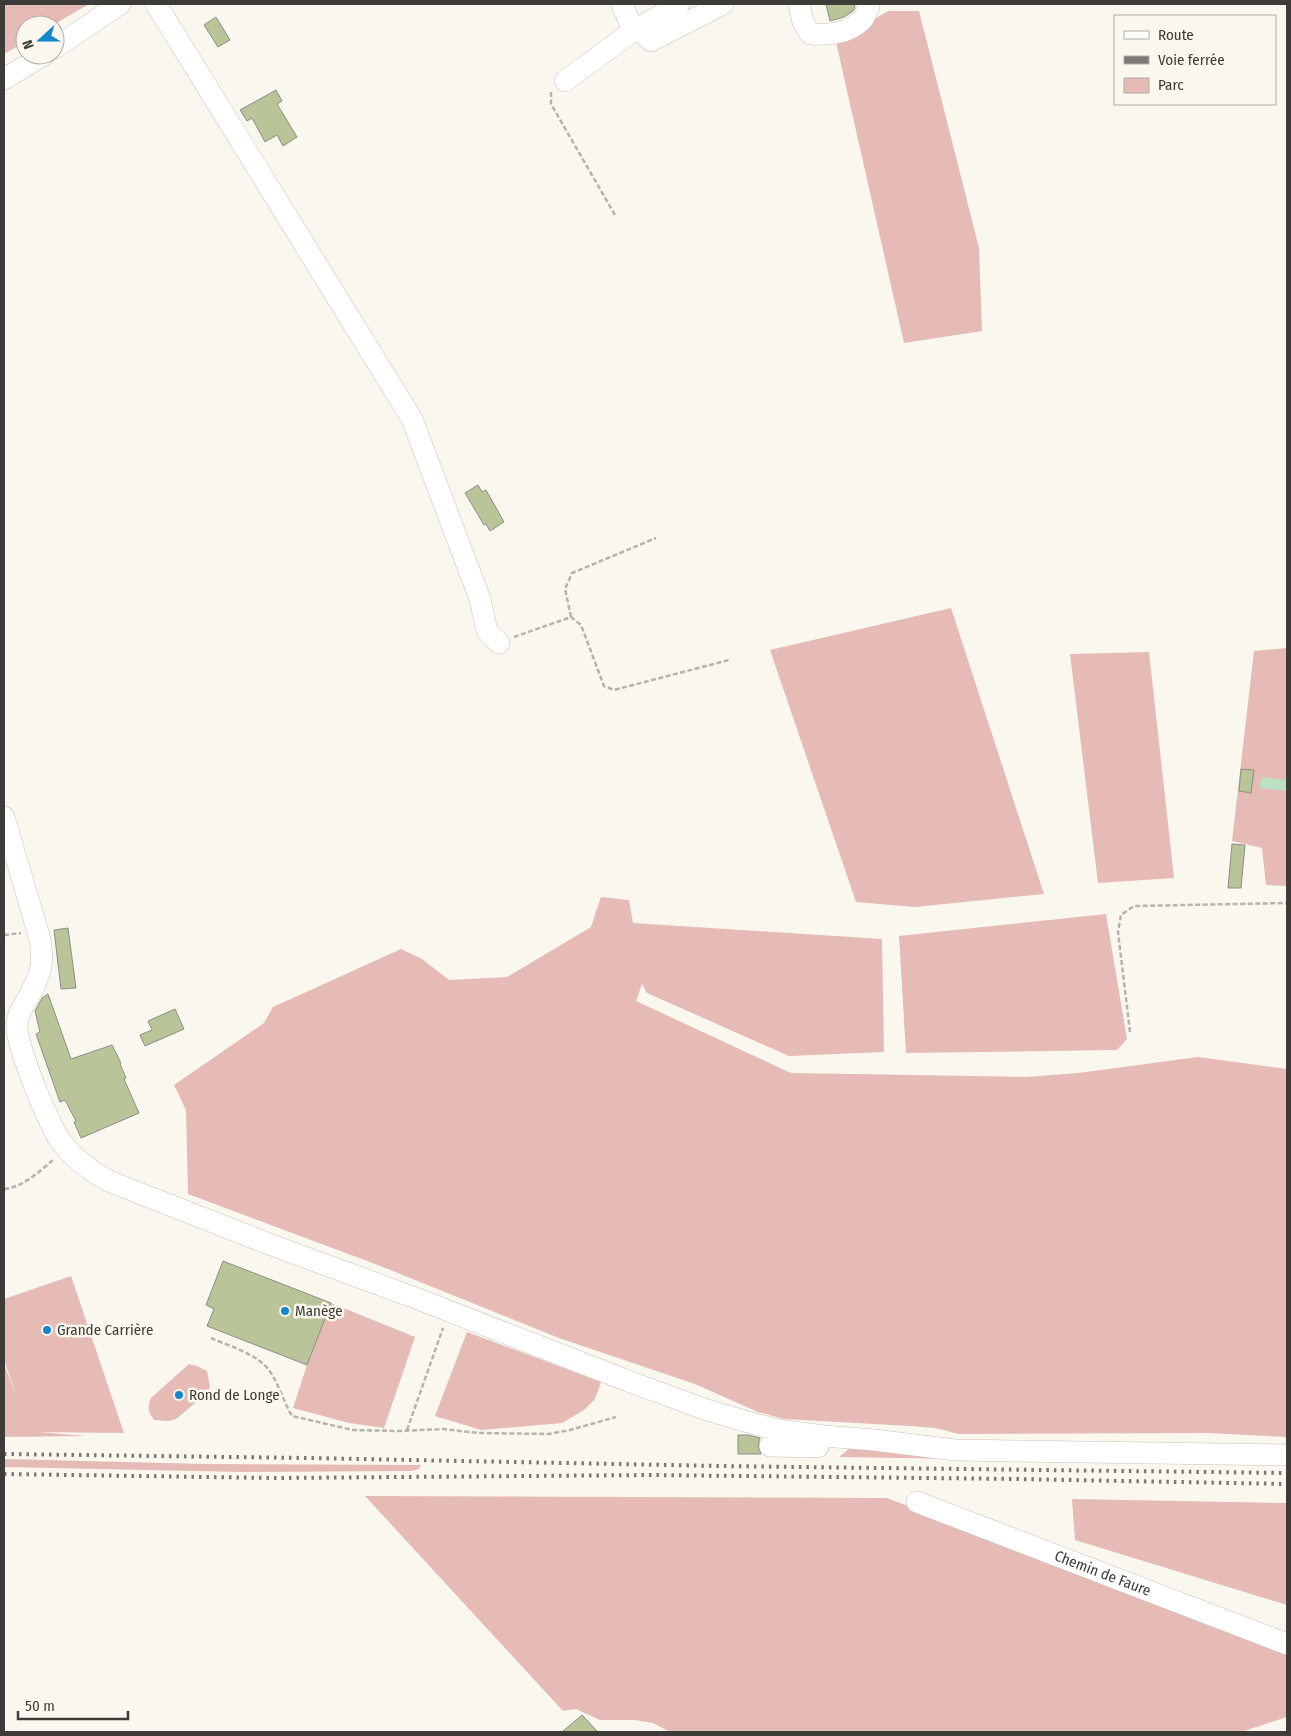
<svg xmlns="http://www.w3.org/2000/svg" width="1291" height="1736" font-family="'Fira Sans Condensed',sans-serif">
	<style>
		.green { fill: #e6bbb6 }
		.water { fill: #bae2c2 }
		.building { fill: #b9c599; stroke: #8c8e87 }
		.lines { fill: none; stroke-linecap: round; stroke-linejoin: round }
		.minor-casing { stroke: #c7c4bc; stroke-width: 22 }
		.path { stroke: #b6b3ad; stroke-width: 2.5; stroke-dasharray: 5 2.5; stroke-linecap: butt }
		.minor { stroke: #fff; stroke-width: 21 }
		.rail { stroke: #7b7974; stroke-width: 4; stroke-dasharray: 2.5 5; stroke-linecap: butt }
		.poi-dot { fill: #1486cf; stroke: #faf7ef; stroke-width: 2 }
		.labels { text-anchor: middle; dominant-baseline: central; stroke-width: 5; stroke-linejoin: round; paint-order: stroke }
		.poi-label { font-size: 15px; fill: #3e3c39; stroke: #faf7ef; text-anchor: start }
		.street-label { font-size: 15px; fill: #3e3c39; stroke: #faf7ef }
	</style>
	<rect width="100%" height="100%" fill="#faf7ef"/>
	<path class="green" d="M4 4H89L53 25H25V42L4 54Z
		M888 11H919L979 248 982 331 904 343 836 42Z
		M951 608 1044 894 915 907 856 902 770 650Z
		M1287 648V886L1266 885 1262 848 1232 841 1254 651Z
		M1149 652 1174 878 1098 883 1070 654Z
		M601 897 629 900 633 923 882 939 884 1052 789 1056 647 993 642 984 636 1001 791 1073 1026 1077 1078 1073 1198 1057 1287 1069V1437L1208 1433 959 1434 935 1428 910 1426 784 1419 758 1412 695 1384 559 1338 378 1265 188 1194 186 1110 174 1085 264 1023 273 1007 401 949 422 959 449 980 507 977 591 927Z
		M1106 914 1127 1039 1117 1050 906 1053 899 936Z
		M71 1276 124 1433 39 1432 85 1436 4 1437V1364L16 1395 4 1360V1299Z
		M331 1303 415 1337 384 1428 349 1423 293 1408 307 1365Z
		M467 1332 601 1382 595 1399 584 1410 562 1423 481 1430 435 1416Z
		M189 1364 197 1366 207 1371 210 1387 207 1393 176 1419 169 1421 154 1420C148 1412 147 1407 151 1398Z
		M851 1447 961 1459 839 1457Z
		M4 1459 206 1464 421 1465 419 1469 411 1471 241 1472 4 1467Z
		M365 1496 887 1498 1287 1652V1717L1241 1732H670L653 1723 635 1720H600L576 1709 563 1711Z
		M1072 1499 1287 1503V1605L1075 1540Z"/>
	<path class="water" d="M1261 777 1287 780V791L1260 788Z"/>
	<path class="building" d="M826 4H854L855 8 853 11 844 17 830 21Z
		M216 17 230 40 218 47 204 25Z
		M276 90 282 101 277 104 297 137 283 146 277 135 265 142 252 118 247 121 240 110Z
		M478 485 482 492 486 490 504 522 490 531 486 524 484 525 465 493Z
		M1241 769 1254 770 1251 793 1239 791Z
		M1232 844 1245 845 1241 888H1228Z
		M68 928 76 988 61 989 54 930Z
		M48 994 71 1059 112 1045 121 1063 120 1064 126 1078 124 1079 139 1113 81 1138 74 1122 76 1121 65 1100 60 1102 36 1034 40 1032 35 1011 42 998Z
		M175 1009 184 1029 145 1046 140 1035 152 1030 148 1021Z
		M223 1261 331 1303 307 1365 207 1326 214 1309 206 1305Z
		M738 1435H748L760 1438 758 1446 761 1454H738Z
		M582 1715 598 1732H562Z"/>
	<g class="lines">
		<g class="minor-casing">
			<g id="minor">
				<path d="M156 4 412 419 480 599 487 631 499 643"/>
				<path d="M799 4 803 22 810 34C828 35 847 34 861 21 865 18 867 11 869 6"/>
				<path d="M639 28 679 4"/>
				<path d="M633 31 639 28 651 41 723 4"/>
				<path d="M55 48 120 4"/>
				<path d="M4 79 44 55"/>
				<path d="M565 81 633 31 622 4"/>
				<path d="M4 817 39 936C45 964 41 974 28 998 23 1006 18 1014 17 1023 14 1041 50 1129 63 1144 76 1161 92 1172 111 1182L269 1244 418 1299 628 1381 707 1410 755 1424 778 1430 824 1436 874 1440 955 1450 1287 1455"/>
				<path d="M770 1446 818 1447"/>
				<path id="s1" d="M917 1502 1287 1644"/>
			</g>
		</g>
		<path class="path" d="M551 92V104L615 215
			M571 617 565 589 572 573 656 538
			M514 637 571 617 581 625 604 686 614 690 729 660
			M4 935 21 933
			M1130 1032 1118 932 1121 915 1134 906 1287 903
			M4 1189C23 1187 39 1172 53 1160
			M211 1338C231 1347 259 1354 271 1373 280 1387 284 1403 292 1416L353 1430 400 1431 443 1429 478 1433 549 1434 570 1430 616 1417
			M407 1430 443 1328"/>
		<use href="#minor" class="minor"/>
		<path class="rail" d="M4 1454 308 1458 719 1466 1287 1473
			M4 1474 275 1478 652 1475 1016 1479 1287 1484"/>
	</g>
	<g class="poi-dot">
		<circle cx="285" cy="1311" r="5"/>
		<circle cx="47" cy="1330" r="5"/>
		<circle cx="179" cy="1395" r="5"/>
	</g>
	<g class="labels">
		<g class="poi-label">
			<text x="295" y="1311">Manège</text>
			<text x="57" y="1330">Grande Carrière</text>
			<text x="189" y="1395">Rond de Longe</text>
		</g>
		<g class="street-label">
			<text stroke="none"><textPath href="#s1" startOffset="199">Chemin de Faure</textPath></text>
		</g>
	</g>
	<rect width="1291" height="1736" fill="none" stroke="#3e3c39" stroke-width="10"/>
	<rect x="1114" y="15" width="162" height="90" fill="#faf7ef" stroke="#afaca6"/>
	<rect x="1124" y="31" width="25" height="8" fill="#ffffff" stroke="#afaca6"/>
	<text x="1158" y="40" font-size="15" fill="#3e3c39">Route</text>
	<rect x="1124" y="56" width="25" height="8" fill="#7b7974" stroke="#afaca6"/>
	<text x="1158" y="65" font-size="15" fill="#3e3c39">Voie ferrée</text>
	<rect x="1124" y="78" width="25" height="15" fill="#e6bbb6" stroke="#afaca6"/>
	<text x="1158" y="90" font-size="15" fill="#3e3c39">Parc</text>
	<g transform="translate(40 40) rotate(249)"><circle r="24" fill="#faf7ef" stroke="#afaca6"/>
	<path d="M0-4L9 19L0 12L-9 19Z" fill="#1486cf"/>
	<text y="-8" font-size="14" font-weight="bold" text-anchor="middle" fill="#3e3c39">N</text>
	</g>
	<path d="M18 1711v8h110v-8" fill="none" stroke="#3e3c39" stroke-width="2.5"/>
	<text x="25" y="1711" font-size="15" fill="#3e3c39" stroke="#faf7ef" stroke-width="4" paint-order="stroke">50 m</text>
</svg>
